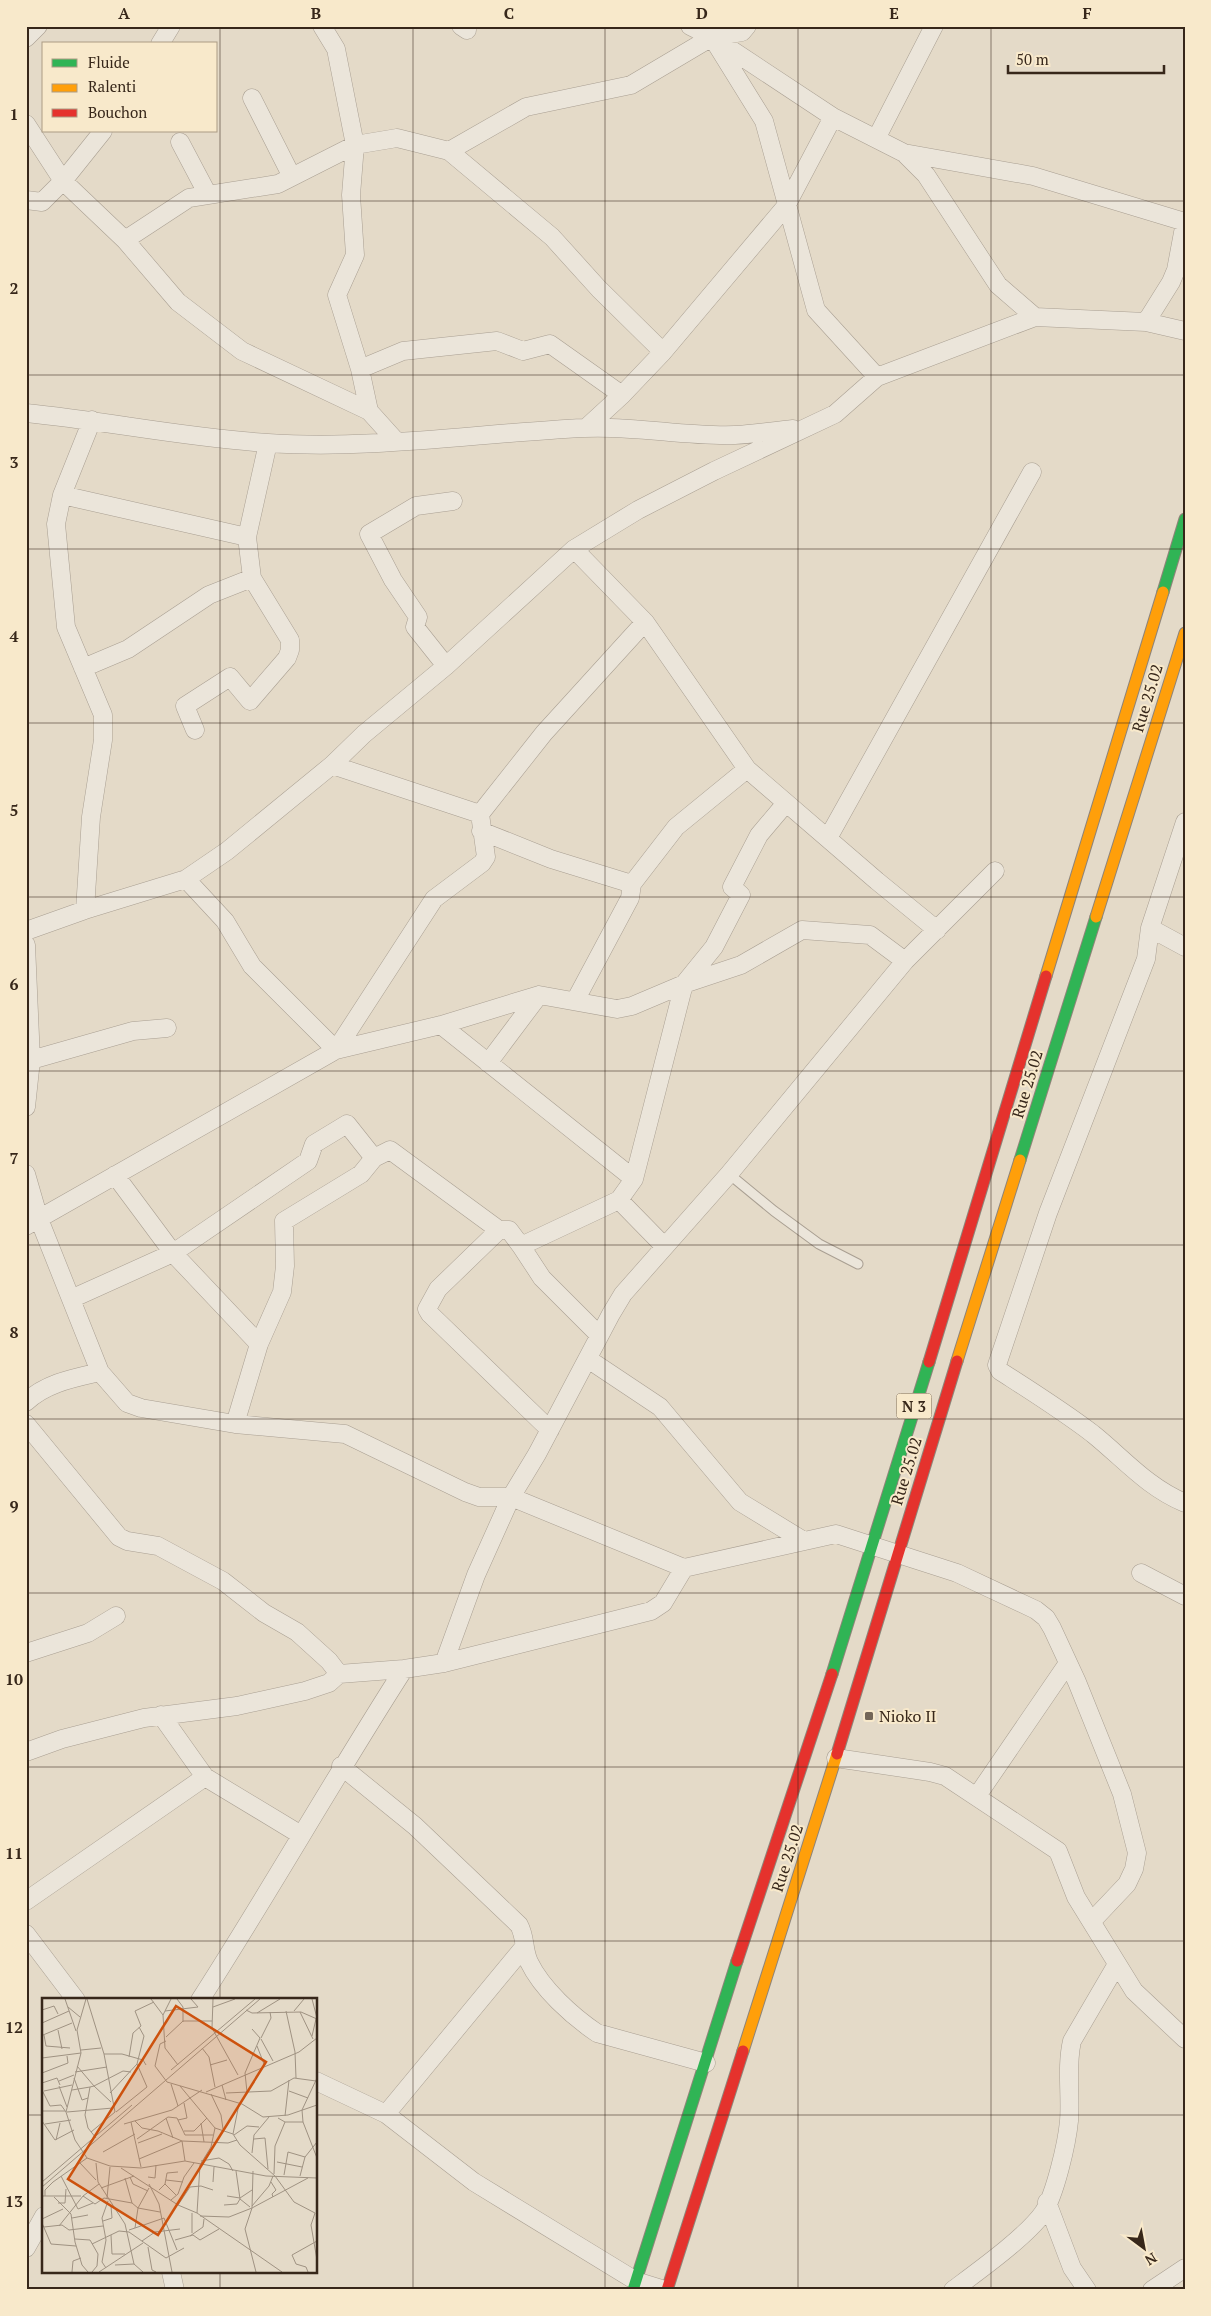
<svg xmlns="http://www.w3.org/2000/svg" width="1211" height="2316" font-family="'PT Serif',serif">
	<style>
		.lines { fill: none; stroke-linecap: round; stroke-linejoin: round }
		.lane-casing { stroke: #a99f92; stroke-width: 11 }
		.street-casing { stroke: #a99f92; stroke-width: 19 }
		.fast-casing { stroke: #8e8479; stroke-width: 13 }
		.slow-casing { stroke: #8e8479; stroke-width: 13 }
		.jam-casing { stroke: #8e8479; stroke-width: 13 }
		.lane { stroke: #ebe5da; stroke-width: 9 }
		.street { stroke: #ebe5da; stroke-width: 18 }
		.fast { stroke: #30b455; stroke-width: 11 }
		.slow { stroke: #ff9f0a; stroke-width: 11 }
		.jam { stroke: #e5322d; stroke-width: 11 }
		.grid { fill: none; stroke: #37271a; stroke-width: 1; stroke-opacity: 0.55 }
		.poi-dot { fill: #746657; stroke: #f8e9cb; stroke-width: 2 }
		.labels { text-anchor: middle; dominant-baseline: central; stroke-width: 4; stroke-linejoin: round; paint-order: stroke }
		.shield { fill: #f8e9cb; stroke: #71614f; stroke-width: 1 }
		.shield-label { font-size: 15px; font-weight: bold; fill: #37271a }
		.street-label { font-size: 16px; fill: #37271a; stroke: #f8e9cb }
		.poi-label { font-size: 16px; fill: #37271a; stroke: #f8e9cb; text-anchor: start }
		.inset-road { fill: none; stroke: #9f9282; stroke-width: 1 }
		.view { fill: #cd520e; fill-opacity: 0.15; stroke: #cd520e; stroke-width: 2.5 }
		.inset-edge { fill: none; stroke: #37271a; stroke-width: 2.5 }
		.neatline { fill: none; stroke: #37271a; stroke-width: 2 }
		.grid-label { font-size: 16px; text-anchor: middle; font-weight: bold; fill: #37271a }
	</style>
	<rect width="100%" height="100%" fill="#e4dac8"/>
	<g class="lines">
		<g class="lane-casing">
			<path id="lane" d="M729 1174 774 1211 819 1244 858 1264"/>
		</g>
		<g class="street-casing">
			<path id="street" d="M322 26 336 49 355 145 397 138 449 151 552 237 599 289 663 352
				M461 26 467 30
				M690 26 712 37 833 117 904 153 926 175 998 285 1035 317
				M26 38 38 26
				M715 42 764 121 816 310 877 377
				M160 44 171 26
				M252 98 292 177
				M26 124 63 181 125 240 178 302 242 351 369 411 396 441
				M877 137 934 26
				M180 142 208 195
				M449 151 526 107 631 85 712 37 742 32 747 26
				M904 153 1033 176 1185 222
				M26 200 42 202 63 181 103 131
				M125 240 189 198 278 184 355 145 351 195 355 255 337 295 360 369 369 411
				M1146 322 1171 282 1176 270 1185 222
				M360 369 403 351 497 341 523 351 550 344 622 395
				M26 413C107 421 187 438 268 443 373 450 479 433 584 428 634 425 685 437 735 435 754 434 773 431 793 429
				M586 428 622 395 663 352 786 206 833 117
				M62 495 247 537
				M574 549 645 622 747 769 877 881 937 930
				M446 666 415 627 418 617 393 580 369 534 416 506 453 501
				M83 668 128 649 209 595 252 578
				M195 730 185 706 230 677 250 701 287 658 290 650V640L252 578 247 537 268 443
				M332 765 480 814
				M1185 822 1150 928 1185 947
				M481 831 551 859 632 884
				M828 838 1032 472
				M186 879 225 921 252 966 336 1050 434 899 482 863 486 857 480 814 544 733 645 622
				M85 910 91 817 103 740V715L66 627 56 524 62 495 92 420
				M1150 928 1146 959 1048 1213 997 1365 1000 1371C1031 1391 1063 1411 1093 1434 1124 1459 1147 1487 1185 1503
				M26 931 85 910 186 879 227 851 332 765 364 734 446 666 574 549 638 510 714 471 835 414 877 377 1035 317 1146 322 1185 331
				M26 945 31 1060 26 1107
				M575 1001 630 898 632 884 676 827 747 769
				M441 1025 634 1179
				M31 1060 133 1031 167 1028
				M488 1063 539 995
				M26 1174 39 1219 100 1372 127 1403 141 1408 235 1424 345 1434 465 1492 479 1497H511L684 1568
				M115 1175 173 1253 259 1344
				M619 1200 664 1246
				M26 1226 336 1050 441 1025 539 995 617 1009 632 1006 684 984 741 965 802 930 870 935 905 961
				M499 1230 438 1289 427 1309 430 1314 550 1430
				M521 1246 542 1278 599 1335
				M71 1299 173 1253 308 1161 314 1144 347 1124 374 1158
				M588 1359 660 1407 740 1502 804 1541
				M26 1402C46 1383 74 1378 100 1372
				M26 1424 119 1537 127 1541 158 1546 223 1581 264 1613 297 1632 329 1661 339 1674
				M235 1424 259 1344 282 1292 285 1266 284 1221 361 1174 374 1158 390 1150 499 1230H509L521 1246 619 1200 634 1179 684 984 714 947 741 895 732 887 759 835 786 803
				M1141 1573 1185 1596
				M26 1653 88 1633 116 1616
				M444 1663 476 1575 511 1497 537 1454 611 1314 623 1294 729 1174 905 961 995 871
				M161 1715 205 1777 301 1835
				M26 1752 62 1739 144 1718 237 1706 305 1691 329 1683 339 1674 404 1669 444 1663 651 1611 663 1603 684 1568 836 1534 957 1573 1036 1610 1046 1618 1052 1628 1077 1682 1122 1794 1137 1853 1134 1869 1127 1884 1092 1921
				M836 1758 930 1772 945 1776 1058 1851 1076 1897 1134 1991 1185 2039
				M341 1766 415 1826 519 1925C526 1938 523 1949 529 1962 542 1989 572 2016 597 2033L706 2063
				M977 1796 1068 1663
				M26 1901 205 1777
				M26 1934 76 2000
				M200 2000C270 1891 334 1778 404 1669
				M316 2081 386 2114 474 2182 636 2281 665 2290
				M386 2114 524 1947
				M1047 2202 1072 2268 1087 2290
				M26 2248 44 2216
				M171 2272 175 2290
				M953 2290C977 2272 1026 2237 1043 2213 1055 2195 1067 2143 1069 2121 1071 2095 1066 2067 1072 2041L1117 1964
				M1152 2290 1185 2268"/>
		</g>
		<g class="fast-casing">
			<path id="fast" d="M1163 592 1185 519
				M1020 1160 1096 917
				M832 1674 929 1362
				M633 2290 737 1961"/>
		</g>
		<g class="slow-casing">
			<path id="slow" d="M1096 917 1185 633
				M1046 976 1163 592
				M957 1361 1020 1160
				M743 2051 837 1754"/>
		</g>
		<g class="jam-casing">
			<path id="jam" d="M929 1362 1046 976
				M837 1754 957 1361
				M737 1961 832 1674
				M667 2290 743 2051"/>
		</g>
		<use href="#lane" class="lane"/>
		<use href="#street" class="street"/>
		<use href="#fast" class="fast"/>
		<use href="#slow" class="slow"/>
		<use href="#jam" class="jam"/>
	</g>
	<path class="grid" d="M220 26V2000M413 26V2290M605 26V2290M798 26V2290M991 26V2290M26 201H1185M26 375H1185M26 549H1185M26 723H1185M26 897H1185M26 1071H1185M26 1245H1185M26 1419H1185M26 1593H1185M26 1767H1185M26 1941H1185M26 2115H44M316 2115H1185M220 2272V2290"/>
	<rect class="poi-dot" x="864" y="1711" width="10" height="10" rx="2.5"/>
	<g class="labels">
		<rect class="shield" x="896.5" y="1393.5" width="35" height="25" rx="4"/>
		<g class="shield-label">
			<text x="914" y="1406">N 3</text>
		</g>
		<g class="street-label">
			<text transform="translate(1147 698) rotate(-73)">Rue 25.02</text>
			<text transform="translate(1027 1084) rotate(-73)">Rue 25.02</text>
			<text transform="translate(906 1471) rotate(-73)">Rue 25.02</text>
			<text transform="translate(787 1858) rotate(-72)">Rue 25.02</text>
		</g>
		<g class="poi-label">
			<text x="879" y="1716">Nioko II</text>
		</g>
	</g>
	<g transform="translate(42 1998)">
		<rect width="275" height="275" fill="#e4dac8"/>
		<path class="inset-road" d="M23 1 34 33M44 1 35 32 39 55 24 114 33 142 45 160 68 168 99 170 143 163 224 178 275 180M45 1 62 56 73 114 49 134M109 1 121 17M129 1 121 17 123 50 136 67M135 1 141 9V24M171 1 170 30 196 77M270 1 275 20M26 9 38 19M171 9 193 1M0 12 12 8 16 16M204 12 210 15 259 14 275 21M123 13 156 9 149 1M244 13 253 54 254 80M252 13 262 1M258 14 271 41M215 15 238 1M0 25 27 13M16 32 20 51M1 37 30 25M2 37 4 48 28 50M270 38 274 21M124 39 141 23H170M219 40 229 20 228 14M219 41 231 63M124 43 118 46 113 68 125 84 200 106 221 119 246 117 275 107M215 48 222 66M160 50 167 59 173 89M39 52 59 50M62 56H80L101 62 104 67M87 59 91 35 99 28 93 13 112 4M0 60 39 55M168 67 185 62M35 68 52 88 48 89 43 117 46 130 54 140M129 72 213 1M33 74 65 69M0 75 26 65 25 58M32 80 40 102 46 100M275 80 260 112 261 124 275 160M17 83 32 77M0 85 15 80 18 87M129 86 136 108M180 87 184 102M17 88 25 109M138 88 173 130 169 149 158 167 155 215M0 92 8 108 19 107 24 114M30 92 48 89M2 93 30 87M247 93 266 100M164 94 257 54 275 40M205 94 203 75 218 40 210 31M68 95 95 66 102 38 97 29M184 95 229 93 252 80 274 83M169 96 179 117 181 131M69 104 52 88 81 73 89 74M197 106 191 136 198 147 233 178 252 204 273 215 269 227 275 262M0 113H23M25 114 71 110M74 114 105 89 95 66M243 118 247 82M124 120 131 140M236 120 243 124H261M136 122 145 120 142 105M0 123 13 142 32 132M93 123 100 130 116 133 140 143 186 145 195 142M89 124 99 169M159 125 162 144M3 126 29 122M82 126 130 112 160 92M173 130 191 136M142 133H152L165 120M192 137 205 128 217 129M95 141 126 119 135 120 143 137H171M212 141 223 140 226 171M14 142 18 125M96 145 120 136M61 154 93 136M210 155 212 137 227 119M97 161 140 143 143 163M159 163 177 160 187 166 191 173M235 164 260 169M38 165 54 182M54 165 56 184 83 226 92 266 101 274M79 170 136 207 155 215 240 274M194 173 198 201 208 209M232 176 233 148 243 124M242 177 246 154 263 159M19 178 36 211 51 205M258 178 263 159 275 144M88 179 91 186 106 193M106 179 113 180 114 167M83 180 90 205 96 210 93 230 87 232M124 182 141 184M0 184 90 107M171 184 172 169M229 184 234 192 230 196 231 199M107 186 117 206 130 274M123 186 134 197M0 189 218 1M59 190 92 178M107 190 96 210 118 214M117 192 123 186 125 175 136 174M0 198H39M3 198V192L11 184 45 160M41 198 53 206 62 200 90 205M185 198 198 200 210 192M12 199 29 216 33 244 40 267 46 274M65 200 68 169M129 202 136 196 142 179 152 165M16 205H23L24 191M136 207 148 189 159 188 171 192M182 207 195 206 198 201M210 208 227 188 231 178M158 218 187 219 210 210 211 173M30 220 46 217M0 221 21 211M61 223 70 220 69 208M0 225 9 246 34 248M17 228 41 198 57 186M2 229 20 227 27 232 61 228M93 230 122 220 135 252M150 235V215M69 237 70 256H83M148 238 161 229 162 221M33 241 48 242 56 256 55 268 50 274M133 242 151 237 158 242 177 231M100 243 113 234 138 231M50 246 77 233 87 234 124 260 142 250M106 249 110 272 114 274M73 267 92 266M64 270 60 264 64 242 60 220 66 203M30 274 31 263 39 260M57 274 101 245M214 274 203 231 210 210 266 180M266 274 264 269 254 266 250 257 275 243"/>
		<path class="view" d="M134 8 224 64 116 237 26 181Z"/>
		<rect width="275" height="275" class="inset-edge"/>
	</g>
	<rect width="1211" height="2316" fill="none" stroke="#f8e9cb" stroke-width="55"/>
	<rect x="42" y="42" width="175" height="90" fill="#f8e9cb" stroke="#ab9b84"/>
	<rect x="52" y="59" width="25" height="8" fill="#30b455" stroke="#ab9b84"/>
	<text x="88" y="68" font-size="15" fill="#37271a">Fluide</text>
	<rect x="52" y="84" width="25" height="8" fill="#ff9f0a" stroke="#ab9b84"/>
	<text x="88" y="92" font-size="15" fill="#37271a">Ralenti</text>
	<rect x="52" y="109" width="25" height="8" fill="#e5322d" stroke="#ab9b84"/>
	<text x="88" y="118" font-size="15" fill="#37271a">Bouchon</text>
	<g transform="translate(1144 2248) rotate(148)" stroke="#f8e9cb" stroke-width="4" paint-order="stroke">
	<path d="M0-4L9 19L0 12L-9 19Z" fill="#37271a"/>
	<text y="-8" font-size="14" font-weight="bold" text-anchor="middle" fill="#37271a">N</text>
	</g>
	<path d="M1008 65v8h156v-8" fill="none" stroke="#37271a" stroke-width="2.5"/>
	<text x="1016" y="65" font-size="15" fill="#37271a" stroke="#f8e9cb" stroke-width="4" paint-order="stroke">50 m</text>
	<rect x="28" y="28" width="1156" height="2260" class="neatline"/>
	<g class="grid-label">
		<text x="124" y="19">A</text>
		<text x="316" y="19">B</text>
		<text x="509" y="19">C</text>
		<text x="702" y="19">D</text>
		<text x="894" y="19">E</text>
		<text x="1087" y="19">F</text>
		<text x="14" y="120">1</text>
		<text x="14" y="294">2</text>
		<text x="14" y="468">3</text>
		<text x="14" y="642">4</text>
		<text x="14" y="816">5</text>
		<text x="14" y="990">6</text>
		<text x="14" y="1164">7</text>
		<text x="14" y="1338">8</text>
		<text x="14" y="1512">9</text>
		<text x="14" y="1685">10</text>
		<text x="14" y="1859">11</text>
		<text x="14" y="2033">12</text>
		<text x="14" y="2207">13</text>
	</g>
</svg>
